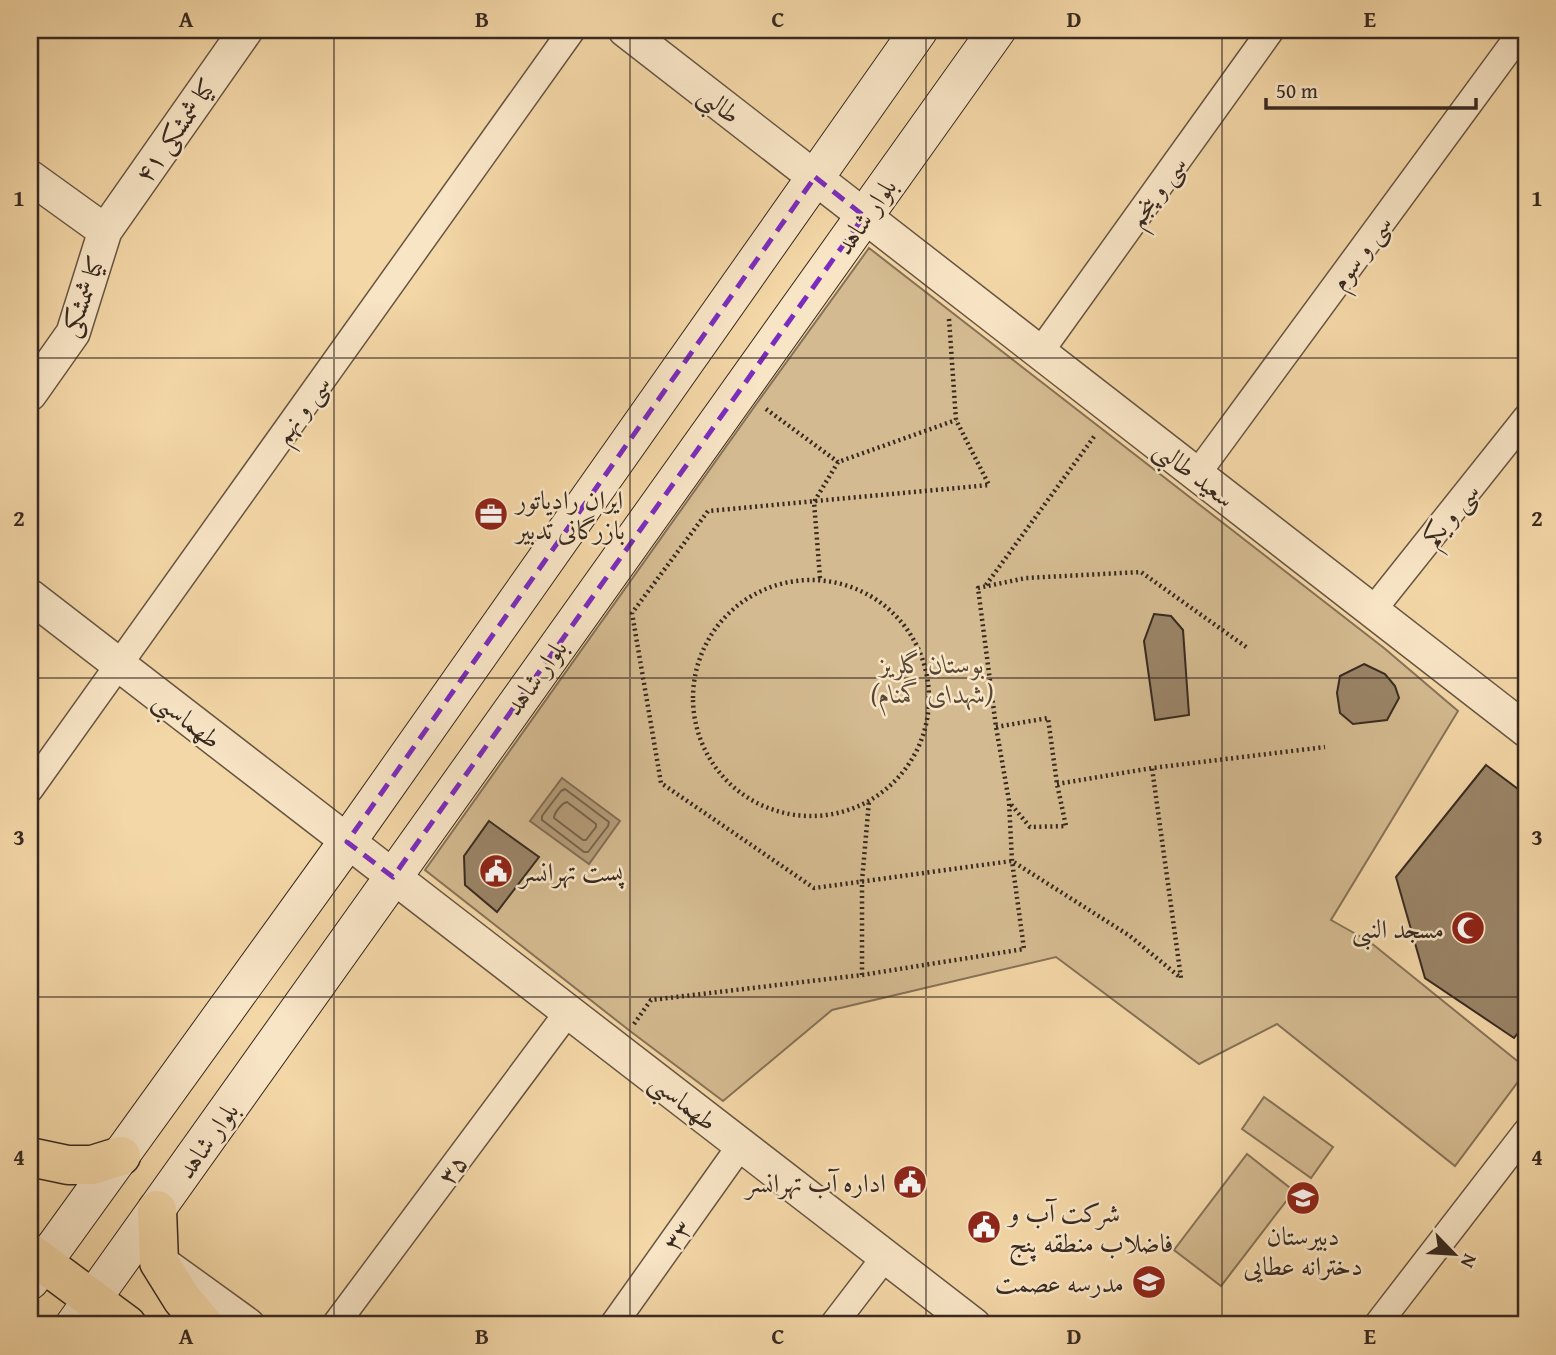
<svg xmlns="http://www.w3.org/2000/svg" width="1556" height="1355" font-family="'Gentium Book Plus',Amiri,serif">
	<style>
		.green { fill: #d4ba90; stroke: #867258; stroke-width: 2 }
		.water { fill: #b49c79; stroke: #826e56; stroke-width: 2 }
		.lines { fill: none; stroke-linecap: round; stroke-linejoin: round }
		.shore { stroke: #76634d; stroke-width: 2 }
		.building { fill: #9a8467; stroke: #382a21; stroke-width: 2 }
		.minor-casing { stroke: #675542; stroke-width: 29 }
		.tertiary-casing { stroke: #675542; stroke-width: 36 }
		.secondary-casing { stroke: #382a21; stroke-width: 39 }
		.primary-casing { stroke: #382a21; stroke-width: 41 }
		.path { stroke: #382a21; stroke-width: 4.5; stroke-dasharray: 2 3.5; stroke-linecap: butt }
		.minor { stroke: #f8e5c6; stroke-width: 26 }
		.tertiary { stroke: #f8e5c6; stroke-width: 33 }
		.secondary { stroke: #f8e5c6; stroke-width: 37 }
		.primary { stroke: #f4d7a7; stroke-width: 38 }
		.marked { fill: none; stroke: #7b2cbf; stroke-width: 5; stroke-dasharray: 14 9; stroke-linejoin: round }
		.grid { fill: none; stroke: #382a21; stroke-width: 2; stroke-opacity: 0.55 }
		.labels { text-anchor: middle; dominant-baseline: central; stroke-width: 5; stroke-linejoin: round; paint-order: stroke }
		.street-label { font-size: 26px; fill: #382a21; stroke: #f8e5c6 }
		.poi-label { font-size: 26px; fill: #382a21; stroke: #f8e5c6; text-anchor: start }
		.park-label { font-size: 26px; font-style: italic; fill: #574737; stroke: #f8e5c6 }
		.neatline { fill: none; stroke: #382a21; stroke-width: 2.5 }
		.grid-label { font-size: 23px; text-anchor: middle; font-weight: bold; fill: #382a21 }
	</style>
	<rect width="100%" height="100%" fill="#f4d7a7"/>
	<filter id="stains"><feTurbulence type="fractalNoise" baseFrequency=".00286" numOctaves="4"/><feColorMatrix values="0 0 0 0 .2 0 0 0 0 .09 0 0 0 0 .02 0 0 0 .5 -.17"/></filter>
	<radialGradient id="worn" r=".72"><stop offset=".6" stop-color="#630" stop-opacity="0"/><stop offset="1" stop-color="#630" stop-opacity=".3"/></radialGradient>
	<path class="green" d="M869 248 1384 648 1458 711 1331 920 1370 942 1526 1068V1071L1455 1166 1277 1024 1199 1064 1056 957 832 1010 723 1101 630 1031 425 870 757 403Z
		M1264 1097 1333 1147 1311 1178 1242 1129Z
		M1247 1154 1294 1191 1221 1286 1174 1250Z"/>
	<path class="water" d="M562 778 620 821 589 864 530 821Z"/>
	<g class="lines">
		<path class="shore" d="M565 789 609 822 608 826 588 852H584L542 820V816L561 791Z
			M567 802 596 824V827L586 840H583L554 818C554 813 562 803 567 802Z"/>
	</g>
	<path class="building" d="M1154 614 1171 616 1183 630 1189 715 1155 720 1144 641Z
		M1364 664 1385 674 1395 686 1399 698 1387 720 1353 724 1340 713 1337 693 1340 676Z
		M1486 765 1526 795V1022L1514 1038 1425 978 1396 877Z
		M489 821 539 857 497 912 465 885 464 856Z"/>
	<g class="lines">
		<g class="minor-casing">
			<path id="minor" d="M1040 352 1271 30
				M1197 474 1523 30
				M1373 610 1526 418
				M30 789 572 30
				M335 1325 568 1012
				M613 1325 741 1145
				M833 1325 885 1257
				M1377 1325 1526 1132"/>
		</g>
		<g class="tertiary-casing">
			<path id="tertiary" d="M625 30 1526 730
				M30 177 105 231
				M30 394 73 333 105 231 246 30
				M30 596 974 1325
				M165 1265 248 1325"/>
		</g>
		<g class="secondary-casing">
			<path id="secondary" d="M30 1281 347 842 919 30
				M74 1325 997 30"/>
		</g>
		<g class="primary-casing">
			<path id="primary" d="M30 1157 68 1165H92L121 1156
				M157 1210 159 1262 182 1299 204 1325
				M30 1253 127 1325"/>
		</g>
		<path class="path" d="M949 319 956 420 989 485 708 511 632 613 661 783 814 888 1012 861 1130 936 1181 978 1152 768
			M766 409 838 462
			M820 578 814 502 838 462 956 420
			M693 698a118 118 0 1 1 236 0a118 118 0 1 1-236 0Z
			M986 585 1096 434
			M996 727 1048 718 1057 784 1066 826 1030 827 1009 802
			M1057 784 1152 768 1325 747
			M862 975V881L869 801
			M634 1024 651 1000 862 975 1024 949 1012 861 1009 801 996 727 978 588 1026 578 1141 572 1249 649"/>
		<use href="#minor" class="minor"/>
		<use href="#tertiary" class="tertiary"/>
		<use href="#secondary" class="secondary"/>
		<use href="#primary" class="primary"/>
	</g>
	<path class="marked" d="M815 177 864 216 393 877 347 842Z"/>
	<path class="grid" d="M334 30V1325M630 30V1325M926 30V1325M1222 30V1325M30 358H1526M30 678H1526M30 997H1526"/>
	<defs>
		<g id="office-disc" transform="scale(1.75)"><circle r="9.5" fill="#8f2418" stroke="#f8e5c6"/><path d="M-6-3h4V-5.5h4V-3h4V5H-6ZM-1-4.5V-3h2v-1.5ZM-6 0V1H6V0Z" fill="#fff"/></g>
		<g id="civic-disc" transform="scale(1.75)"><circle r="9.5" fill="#8f2418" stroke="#f8e5c6"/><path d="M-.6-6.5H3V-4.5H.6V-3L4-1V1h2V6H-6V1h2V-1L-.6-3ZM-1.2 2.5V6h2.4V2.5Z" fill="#fff"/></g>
		<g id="mosque-disc" transform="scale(1.75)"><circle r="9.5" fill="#8f2418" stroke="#f8e5c6"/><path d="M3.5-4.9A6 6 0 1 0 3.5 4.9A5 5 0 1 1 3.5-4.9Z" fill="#fff"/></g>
		<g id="school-disc" transform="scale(1.75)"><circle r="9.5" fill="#8f2418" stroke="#f8e5c6"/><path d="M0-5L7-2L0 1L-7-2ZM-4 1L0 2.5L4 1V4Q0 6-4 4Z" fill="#fff"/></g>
	</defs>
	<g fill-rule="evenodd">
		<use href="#office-disc" x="491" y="514"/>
		<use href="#civic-disc" x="496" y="871"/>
		<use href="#mosque-disc" x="1468" y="928"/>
		<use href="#civic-disc" x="910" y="1182"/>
		<use href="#school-disc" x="1303" y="1198"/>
		<use href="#civic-disc" x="984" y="1227"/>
		<use href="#school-disc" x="1149" y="1282"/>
	</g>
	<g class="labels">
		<g class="street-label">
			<text transform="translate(720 104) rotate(38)">طالبی</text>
			<text transform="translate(175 130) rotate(-55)">۴۱ کیا شمشکی</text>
			<text transform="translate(1156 191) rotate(-54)">سی و پنجم</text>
			<text transform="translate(865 216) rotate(-55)">بلوار شاهد</text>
			<text transform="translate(1360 252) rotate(-54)">سی و سوم</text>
			<text transform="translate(82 296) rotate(-70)">کیا شمشکی</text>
			<text transform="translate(301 409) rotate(-54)">سی و نهم</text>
			<text transform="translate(1195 473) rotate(38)">سعید طالبی</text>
			<text transform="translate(1450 514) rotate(-51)">سی و یکم</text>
			<text transform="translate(535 677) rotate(-54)">بلوار شاهد</text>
			<text transform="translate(188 719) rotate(38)">طهماسبی</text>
			<text transform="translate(684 1101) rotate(38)">طهماسبی</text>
			<text transform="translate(207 1140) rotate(-55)">بلوار شاهد</text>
			<text transform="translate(452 1169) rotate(-53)">۳۵</text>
			<text transform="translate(677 1235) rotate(-54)">۳۳</text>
		</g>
		<g class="poi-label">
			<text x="516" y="499">ایران رادیاتور<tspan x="516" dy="30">بازرگانی تدبیر</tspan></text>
			<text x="520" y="871">پست تهرانسر</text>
			<text x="1444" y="928" text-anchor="end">مسجد النبی</text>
			<text x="886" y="1182" text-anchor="end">اداره آب تهرانسر</text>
			<text x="1009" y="1212">شرکت آب و<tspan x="1009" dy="30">فاضلاب منطقه پنج</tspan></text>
			<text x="1303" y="1235" text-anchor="middle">دبیرستان<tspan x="1303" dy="30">دخترانه عطایی</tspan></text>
			<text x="1124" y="1282" text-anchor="end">مدرسه عصمت</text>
		</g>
		<g class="park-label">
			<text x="932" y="663">بوستان گلریز<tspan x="932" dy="30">(شهدای گمنام)</tspan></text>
		</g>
	</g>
	<rect width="1556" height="1355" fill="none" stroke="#f4d7a7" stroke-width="77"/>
	<g transform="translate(1454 1254) rotate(115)" stroke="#f8e5c6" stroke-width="5" paint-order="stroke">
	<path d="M0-5L12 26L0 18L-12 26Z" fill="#382a21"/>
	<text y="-10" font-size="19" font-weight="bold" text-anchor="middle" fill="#382a21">N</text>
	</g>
	<path d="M1266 98v10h210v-10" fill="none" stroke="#382a21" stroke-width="3.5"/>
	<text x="1276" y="98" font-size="21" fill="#382a21" stroke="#f8e5c6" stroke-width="5" paint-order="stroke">50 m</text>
	<rect x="38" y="38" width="1480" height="1278" class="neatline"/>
	<g class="grid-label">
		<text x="186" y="27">A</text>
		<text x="482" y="27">B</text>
		<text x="778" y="27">C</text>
		<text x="1074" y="27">D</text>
		<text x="1370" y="27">E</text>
		<text x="19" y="206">1</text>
		<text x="1537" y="206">1</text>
		<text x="19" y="526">2</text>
		<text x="1537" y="526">2</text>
		<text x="19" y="845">3</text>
		<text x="1537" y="845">3</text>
		<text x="19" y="1165">4</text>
		<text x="1537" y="1165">4</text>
		<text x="186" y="1344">A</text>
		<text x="482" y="1344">B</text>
		<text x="778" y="1344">C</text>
		<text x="1074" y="1344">D</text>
		<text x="1370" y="1344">E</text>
	</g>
	<rect width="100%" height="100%" filter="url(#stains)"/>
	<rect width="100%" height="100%" fill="url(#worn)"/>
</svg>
